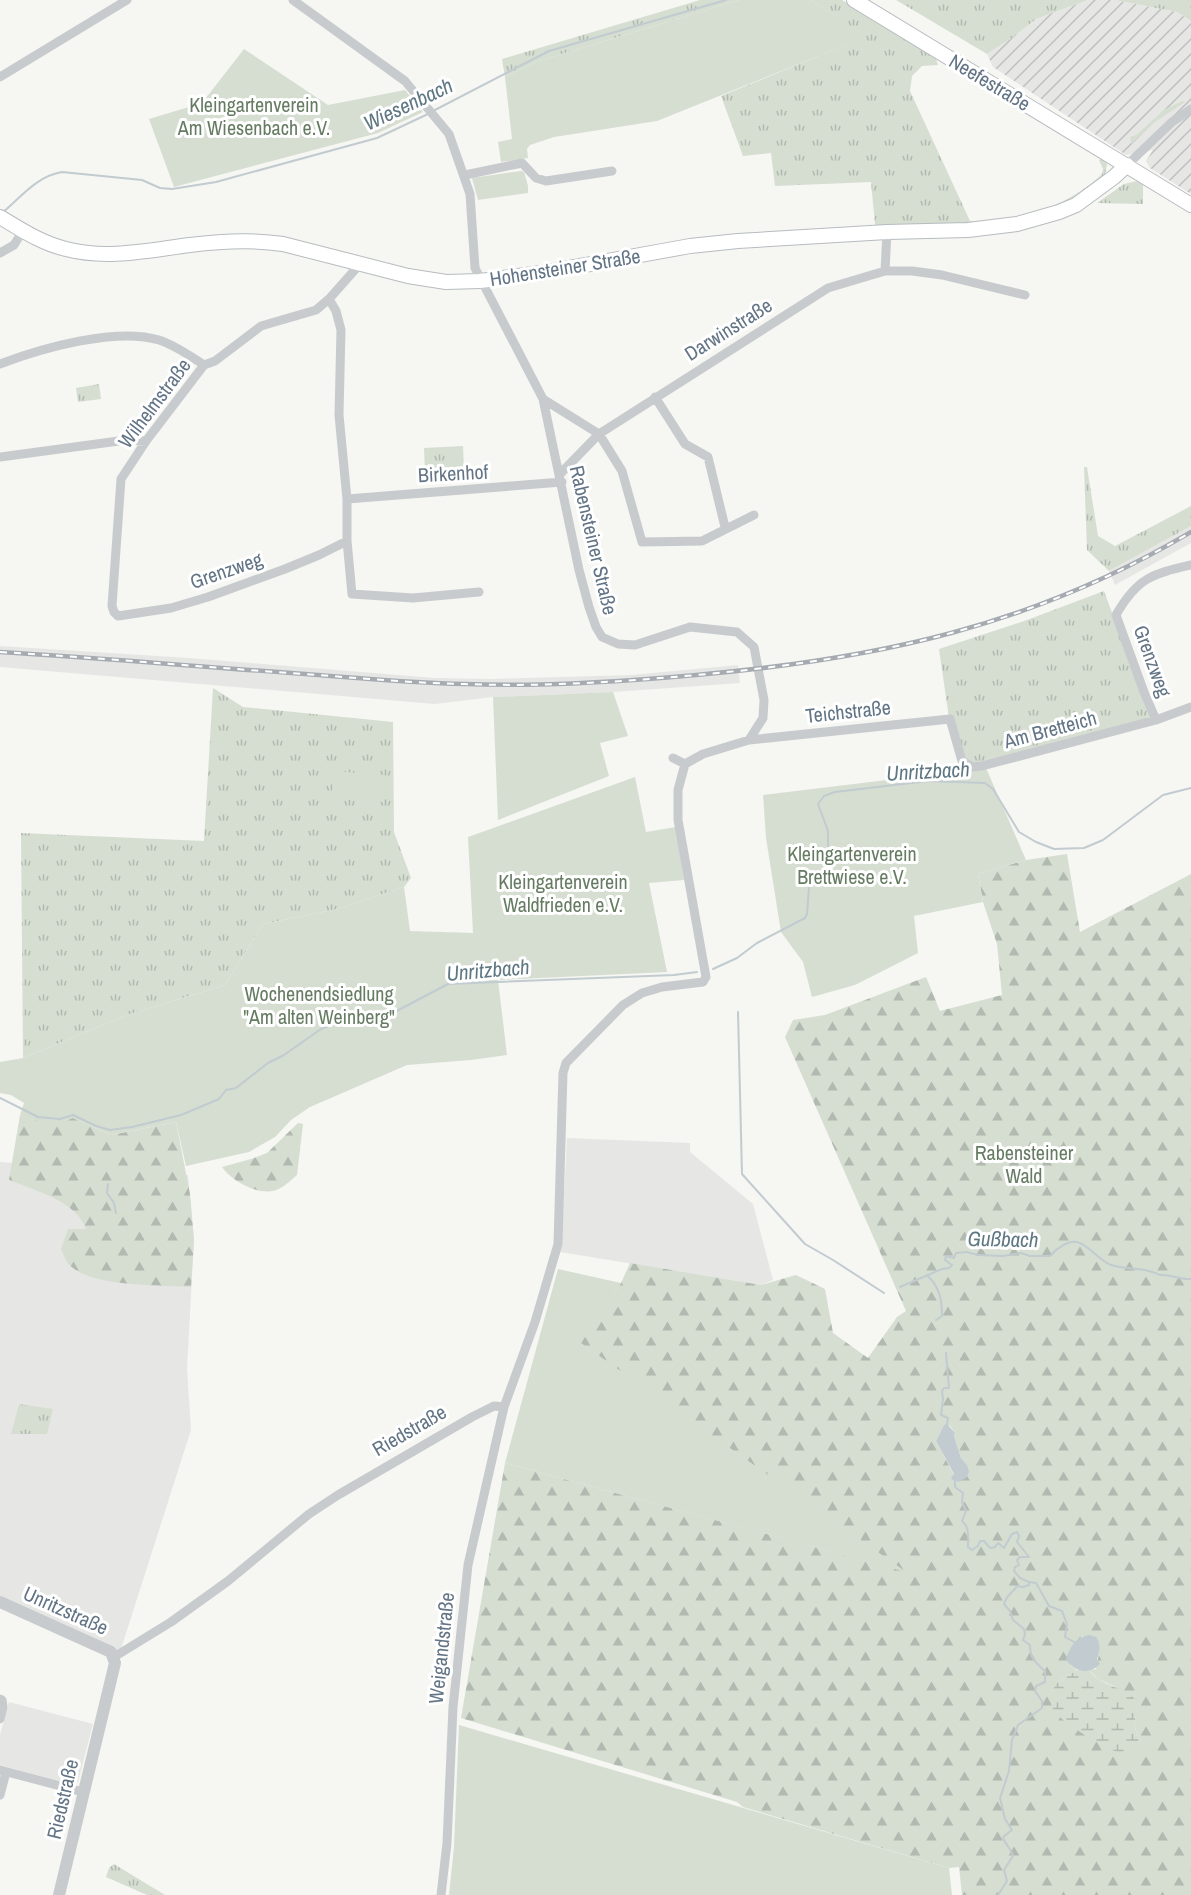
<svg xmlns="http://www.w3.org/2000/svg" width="1191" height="1895" font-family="'Archivo Narrow',sans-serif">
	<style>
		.built { fill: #e6e7e5 }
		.industrial { fill: url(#industrial-furrows) }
		.grass { fill: url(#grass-tufts) }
		.forest { fill: url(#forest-firs); fill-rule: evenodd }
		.wetland { fill: url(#wetland-marsh) }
		.garden { fill: #d6ded2 }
		.water { fill: #c1cbd0 }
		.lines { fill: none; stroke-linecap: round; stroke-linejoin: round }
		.stream { stroke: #c1cbd0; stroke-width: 2 }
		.secondary-casing { stroke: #b7bcc1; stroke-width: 16 }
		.minor { stroke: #c8cbce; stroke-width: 9 }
		.tertiary { stroke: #c8cbce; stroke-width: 12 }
		.secondary { stroke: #fff; stroke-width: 14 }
		.rail-casing { stroke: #a5abb1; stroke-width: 4.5 }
		.rail { stroke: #fff; stroke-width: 2; stroke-dasharray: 7; stroke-linecap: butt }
		.labels { text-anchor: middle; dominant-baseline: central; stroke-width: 6; stroke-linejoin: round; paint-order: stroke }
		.street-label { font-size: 20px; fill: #627485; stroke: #fff }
		.park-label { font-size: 20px; fill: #667c62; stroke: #fff }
		.water-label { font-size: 21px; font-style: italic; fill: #5e7782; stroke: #fff }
	</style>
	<defs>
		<pattern id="industrial-furrows" width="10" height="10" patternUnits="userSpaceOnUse" patternTransform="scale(1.5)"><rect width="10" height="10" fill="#e6e7e5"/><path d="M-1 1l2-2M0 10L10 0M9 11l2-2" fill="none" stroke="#bec0bf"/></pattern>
		<pattern id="grass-tufts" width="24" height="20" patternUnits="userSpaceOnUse" patternTransform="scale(1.5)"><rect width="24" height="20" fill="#d6ded2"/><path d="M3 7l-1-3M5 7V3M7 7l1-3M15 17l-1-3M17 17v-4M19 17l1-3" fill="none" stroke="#b1b9b0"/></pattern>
		<pattern id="forest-firs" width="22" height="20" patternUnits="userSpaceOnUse" patternTransform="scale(1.5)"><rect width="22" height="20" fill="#d6ded2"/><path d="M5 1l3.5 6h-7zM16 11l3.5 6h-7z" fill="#b1b9b0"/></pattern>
		<pattern id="wetland-marsh" width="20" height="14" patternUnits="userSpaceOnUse" patternTransform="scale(1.5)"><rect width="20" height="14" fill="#d6ded2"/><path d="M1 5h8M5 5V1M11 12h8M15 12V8" fill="none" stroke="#b1b9b0"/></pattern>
	</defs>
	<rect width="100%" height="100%" fill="#f6f6f2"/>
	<path class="built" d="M1191 526V543L1115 585 1109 571Z
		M0 646 189 658 435 678 490 679 632 675 738 665 740 683 613 692 493 697 435 704 0 667Z
		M567 1138 690 1143V1152L753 1204 773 1280 761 1285 560 1252 562 1234Z
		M0 1162 188 1175 194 1240 187 1369 191 1430 120 1652 0 1598Z
		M9 1702 93 1724 78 1782 70 1784 0 1765V1735Z"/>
	<path class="industrial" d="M1088 0H1115L1177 12 1191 21V194L1150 168 1146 161 1153 150 1126 155 993 67 987 54 1013 37 1036 19Z"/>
	<path class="grass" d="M700 0H739L536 62 505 77 502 59Z
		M811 0H842L936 59 938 65 922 66 912 76 910 91 970 221C1016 224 1069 206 1102 174L1103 169 1099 160 1103 159 1107 164 1105 174 1078 196 1054 209 993 223 878 227 875 224 871 182 775 186 771 153 743 156 721 96 865 37Z
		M896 0H1088L1036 19 1013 37 987 54Z
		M1115 0H1191V21L1177 12Z
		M1183 101 1185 102 1155 122 1131 144 1130 137 1136 135 1165 109Z
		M1137 181 1143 184V204L1097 203 1124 184Z
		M99 384 101 399 78 402 76 388Z
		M463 446 464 470 425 472 424 448Z
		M1084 467H1087L1098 536 1115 546 1191 506V526L1109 571 1087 550Z
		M1104 591 1153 724 986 768 962 771 950 725 939 649 1027 620Z
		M213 688 243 707 393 722 394 832 411 878 404 887 338 909 263 924 225 985 127 1015 23 1058 21 833 204 841Z
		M19 1404 53 1409 47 1434H11Z
		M114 1864 165 1895H147L106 1877 109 1868Z"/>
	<path class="forest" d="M1067 854 1080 932 1191 874V1895H962L959 1867 949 1868 743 1807 737 1802 461 1718 505 1463 904 1571 580 1343 621 1283 630 1263 761 1285 796 1275 825 1289 833 1333 868 1358 897 1317 906 1311 785 1037 793 1020 825 1015 926 977 940 1011 1002 995 997 944 983 902 978 874 1026 860ZM944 1425 950 1426 955 1433 954 1436 961 1458 967 1465 958 1482 954 1481V1475L936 1441ZM1083 1636 1099 1653 1096 1669 1089 1670 1098 1679 1116 1687 1136 1716 1134 1724 1140 1743 1116 1751 1069 1724 1057 1683 1077 1670 1070 1665C1072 1647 1070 1648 1083 1636Z
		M20 1115 34 1120 73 1118 111 1135 176 1122 190 1194 194 1240 191 1287C160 1285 97 1287 73 1268 66 1263 64 1256 61 1249L68 1229H86C77 1201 33 1190 9 1180Z
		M298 1123 303 1124 297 1175C290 1181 282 1189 273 1191 255 1194 232 1181 222 1167L251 1159 267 1153Z"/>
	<path class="wetland" d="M1077 1670H1089C1092 1674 1096 1678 1100 1680 1115 1689 1140 1692 1141 1714L1136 1716 1134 1724 1140 1743 1135 1751C1132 1752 1129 1753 1126 1754 1112 1754 1063 1723 1055 1712 1051 1706 1050 1701 1050 1694L1057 1683Z"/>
	<path class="garden" d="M739 0H811L866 37 657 121 554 137 530 145 527 149 528 158 501 162 498 142 512 139 505 77 536 62Z
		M244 49 328 105 405 90 423 112 378 133 174 187 149 119 202 103Z
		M521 171 524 172 528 186V193L478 200 472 178Z
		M613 692 628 736 600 743 609 776 498 820 493 697Z
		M986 768 1026 860 978 874 983 902 914 916 918 953 855 985 812 997 803 962 781 932 766 838 763 795Z
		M333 771 385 775 383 802 332 799Z
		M635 777 646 832 676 827 684 880 649 883 667 972 498 980 507 1055 471 1060 407 1065 310 1107 291 1120 275 1137 249 1152 186 1166 176 1122 111 1135 73 1118C55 1127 38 1122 20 1115L24 1103 11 1095 0 1093V1062L23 1058 127 1015 225 985 263 924 338 909 404 887 410 931 473 933 468 837Z
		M558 1269 621 1283 581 1343 906 1572 505 1463Z
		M459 1725 949 1868 952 1895H449L454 1847Z"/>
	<path class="water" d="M947 1424 955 1433 954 1436 961 1458 967 1465 969 1472 966 1478 958 1482 954 1481 951 1478 954 1474 936 1441 944 1425Z
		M1089 1635 1096 1637C1101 1644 1100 1651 1097 1659L1100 1664C1089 1676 1074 1671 1066 1660 1069 1647 1076 1637 1089 1635Z"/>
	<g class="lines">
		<path class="stream" d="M433 111 549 51 726 0
			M2 213C21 197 37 176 62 172L142 180 160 188 172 189 216 182 377 138 428 114
			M713 969 737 958 757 943 805 918 807 914 809 887 828 870V831L818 804 824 796 835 792 928 781 985 783 993 789 1019 832 1036 842 1054 849 1084 848 1103 840 1163 795 1191 788
			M738 1012 742 1174 805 1244 833 1260 884 1293
			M0 1098 38 1117 60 1119 73 1115 96 1126 110 1130 132 1127 181 1115 219 1099 226 1090 236 1088 268 1063 284 1055 321 1029 331 1025 354 1024 389 1015 448 984 674 975 697 972
			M108 1184 107 1193 114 1203 116 1213
			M928 1276C940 1288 942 1300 942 1316L936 1320
			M900 1287 942 1269 949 1268 952 1265 945 1260 946 1256 954 1258 956 1253 967 1252 978 1255 1003 1256 1021 1253 1030 1256H1050C1056 1249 1068 1240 1077 1242 1088 1244 1099 1261 1111 1265 1127 1270 1146 1267 1160 1275 1171 1274 1180 1280 1191 1279
			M946 1353 949 1388H944L942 1391 943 1399 941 1415 948 1418 947 1424
			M955 1482V1487L963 1493 962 1502 966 1511 962 1521C970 1527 968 1538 968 1547L972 1550 978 1546 980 1541H984L990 1548 995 1547 998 1543 1004 1548 1012 1534 1017 1532 1019 1536 1017 1542 1029 1557H1020L1017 1560 1019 1565 1015 1567 1014 1571 1020 1578 1029 1582V1585L1023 1587 1017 1586C1013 1593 1006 1595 1004 1604L1010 1611 1013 1620 1024 1629 1025 1634 1023 1640 1030 1645C1030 1659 1035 1662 1045 1671V1682L1036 1686 1035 1691 1042 1701V1708L1018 1725 1012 1740 1009 1771 1000 1798 1005 1819 1012 1830 1003 1837C1005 1845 1011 1848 1013 1856L1004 1870 1007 1881 998 1895
			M1029 1582 1036 1583 1049 1606 1062 1611 1067 1624 1065 1637 1074 1642"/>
		<g class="secondary-casing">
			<path id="secondary" d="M854 0 1191 205
				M0 217C22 230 41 243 66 249 108 260 149 250 190 245 221 241 251 239 283 244L408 276 446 282 480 281 541 273 690 246 738 241 887 232 968 230 1017 224 1059 212 1076 205 1114 177 1127 165"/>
		</g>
		<path class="minor" d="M293 0 405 81 449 134 470 194 475 268 543 399 579 570 589 607 596 627 602 637 618 644 635 645 690 627 737 632 754 647 764 700 763 718 749 740
			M0 77 127 0
			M1127 165 1172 122 1191 109
			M465 175 522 163 536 178 546 181 612 171
			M0 253 14 245 22 232
			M885 271 887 232
			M329 299 336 311 341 330 339 415 347 499V541L352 594 413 598 479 592
			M0 364C42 348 116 327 159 340 175 345 190 356 204 365
			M655 397 685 444 708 457 725 527
			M543 399 599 434 622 471 642 542 702 541 754 515
			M0 457 126 440 146 441
			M560 474 599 434 828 288 885 271H912L942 275 1025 295
			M347 499 562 482
			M347 541 319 555 285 569 208 597 171 608 118 616 114 612 112 606 121 479 146 441 204 365 215 361 261 326 316 310 329 299 360 264
			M1156 720 1144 692 1116 615C1137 578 1152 574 1191 565
			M673 758 685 764
			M114 1657 171 1622 228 1581 309 1514 338 1495 472 1417 494 1406 504 1407
			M0 1699 2 1700 3 1707 0 1719
			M0 1770 83 1792
			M0 1795 6 1772
			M441 1895 447 1843 453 1707 468 1565 504 1407 535 1322 558 1244 563 1073 566 1063 623 1005 642 993 662 987 703 982 706 977 678 820V790L685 764 703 754 749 740 950 719 962 761 973 767 982 766 1156 720 1191 707"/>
		<path class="tertiary" d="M0 1602 111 1652 115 1663 59 1895"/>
		<use href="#secondary" class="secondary"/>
		<g class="rail-casing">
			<path id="rail" d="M0 652C102 658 203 667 305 674 358 678 411 683 464 684 542 687 619 682 696 675 877 659 1033 626 1191 532"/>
		</g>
		<use href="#rail" class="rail"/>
	</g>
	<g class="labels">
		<g class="street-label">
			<text transform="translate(990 82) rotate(31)">Neefestraße</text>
			<text transform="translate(565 267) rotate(-9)">Hohensteiner Straße</text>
			<text transform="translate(728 329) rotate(-32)">Darwinstraße</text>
			<text transform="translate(154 403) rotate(-53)">Wilhelmstraße</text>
			<text transform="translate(453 473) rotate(-3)">Birkenhof</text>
			<text transform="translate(594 540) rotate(77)">Rabensteiner Straße</text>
			<text transform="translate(226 570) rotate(-19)">Grenzweg</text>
			<text transform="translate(1153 661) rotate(70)">Grenzweg</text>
			<text transform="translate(848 711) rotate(-6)">Teichstraße</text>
			<text transform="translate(1050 729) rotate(-15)">Am Bretteich</text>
			<text transform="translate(409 1430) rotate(-30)">Riedstraße</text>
			<text transform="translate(66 1610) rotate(24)">Unritzstraße</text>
			<text transform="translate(441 1648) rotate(-84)">Weigandstraße</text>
			<text transform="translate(62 1799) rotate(-77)">Riedstraße</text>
		</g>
		<g class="park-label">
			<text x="254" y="104">Kleingartenverein<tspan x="254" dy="23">Am Wiesenbach e.V.</tspan></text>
			<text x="852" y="853">Kleingartenverein<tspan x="852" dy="23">Brettwiese e.V.</tspan></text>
			<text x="563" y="881">Kleingartenverein<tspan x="563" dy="23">Waldfrieden e.V.</tspan></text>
			<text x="319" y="993">Wochenendsiedlung<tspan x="319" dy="23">"Am alten Weinberg"</tspan></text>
			<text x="1024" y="1152">Rabensteiner<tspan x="1024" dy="23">Wald</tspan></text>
		</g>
		<g class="water-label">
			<text transform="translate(408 104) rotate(-25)">Wiesenbach</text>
			<text transform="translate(928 771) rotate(-3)">Unritzbach</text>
			<text transform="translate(488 970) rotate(-5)">Unritzbach</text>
			<text transform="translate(1003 1239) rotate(1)">Gußbach</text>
		</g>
	</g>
</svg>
